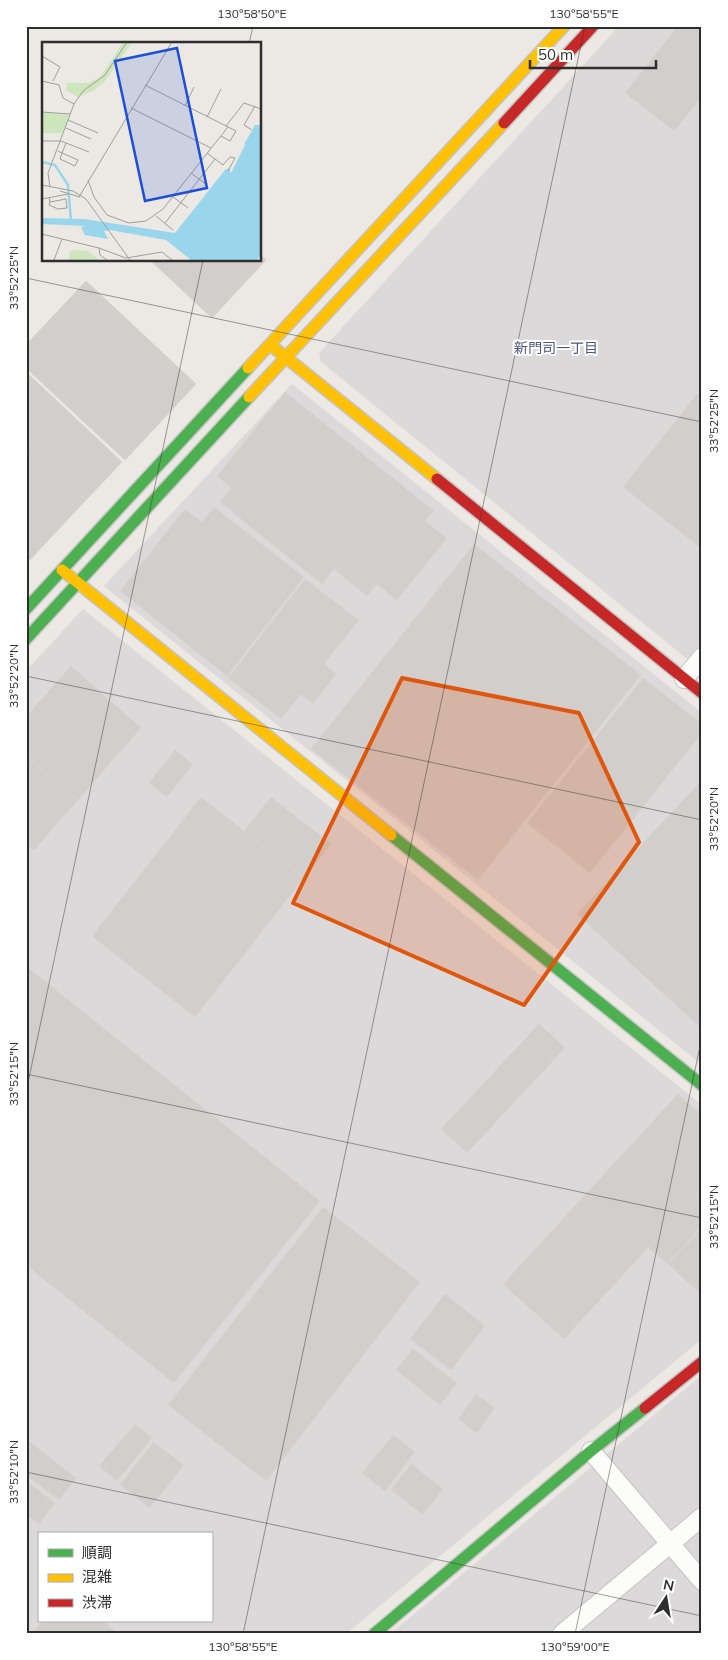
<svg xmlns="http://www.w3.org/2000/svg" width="728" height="1660" font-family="Mulish,'Noto Sans JP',sans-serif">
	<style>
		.industrial { fill: #dcd9db; fill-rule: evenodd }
		.building { fill: #d1cecb; stroke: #d7d4d0 }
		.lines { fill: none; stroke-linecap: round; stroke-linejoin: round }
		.street-casing { stroke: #c5c4c5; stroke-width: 20 }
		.fast-casing { stroke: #c5c4c5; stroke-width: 14 }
		.slow-casing { stroke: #c5c4c5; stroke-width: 14 }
		.jam-casing { stroke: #c5c4c5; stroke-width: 14 }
		.street { stroke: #fcfcfb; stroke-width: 18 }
		.fast { stroke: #4caf50; stroke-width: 11 }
		.slow { stroke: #ffc107; stroke-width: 11 }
		.jam { stroke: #c62828; stroke-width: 11 }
		.marked { fill: #df570e; fill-opacity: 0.2; stroke: #df570e; stroke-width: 4; stroke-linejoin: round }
		.ticks { fill: none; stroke: #2e2e2e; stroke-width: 1; stroke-opacity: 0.45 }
		.labels { text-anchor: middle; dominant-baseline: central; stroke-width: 4; stroke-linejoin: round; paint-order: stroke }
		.neighbourhood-label { font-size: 14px; fill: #4d5680; stroke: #fff }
		.inset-river { fill: none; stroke: #99d6ec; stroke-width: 2.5 }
		.inset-road { fill: none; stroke: #a09e9b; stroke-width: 1 }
		.view { fill: #1d4ed8; fill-opacity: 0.15; stroke: #1d4ed8; stroke-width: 2.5 }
		.inset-edge { fill: none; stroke: #2e2e2e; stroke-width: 2.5 }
		.neatline { fill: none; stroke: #2e2e2e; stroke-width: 2 }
		.ticks-label { font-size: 12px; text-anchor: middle; fill: #2e2e2e }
	</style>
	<rect width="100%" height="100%" fill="#ece8e4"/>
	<path class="industrial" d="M619 26H702V671L321 362 319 353Z
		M292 384 702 713V1065L104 586Z
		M83 609 702 1105V1339L346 1634H26V671ZM39 1534H211V1621H39Z
		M702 1375V1634H390Z"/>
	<path class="building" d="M678 26H702V97L674 131 625 93Z
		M260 254 266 260 212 318 150 260H260Z
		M86 281 196 384 125 460 26 368V345Z
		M26 372 122 462 86 500 26 444Z
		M285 392 434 511 425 521 447 538 397 600 377 584 367 596 334 569 322 584 220 502 231 488 217 476Z
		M697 394 702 398V549L623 487Z
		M26 444 86 500 26 564Z
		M214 507 304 577 227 676 120 591 185 509 202 522Z
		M474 544 641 675 478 880 311 749Z
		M305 579 359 620 324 664 336 674 313 704 301 694 281 719 228 678Z
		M71 666 141 728 77 801 26 756V717Z
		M643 678 702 724V733L590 873 527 823Z
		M175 750 193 764 167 797 149 783Z
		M26 756 77 801 34 850 26 844Z
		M702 780V1029L577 914Z
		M201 797 304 878 195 1017 92 936Z
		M271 797 331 844 304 878 244 831Z
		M26 966 320 1201 174 1383 26 1265Z
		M539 1024 565 1048 467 1153 441 1129Z
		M678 1094 702 1115V1189L564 1339 503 1284Z
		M702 1189V1226L667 1264 648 1247Z
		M323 1207 420 1282 266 1481 168 1405Z
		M702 1228V1295L668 1264Z
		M445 1294 485 1326 451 1370 410 1339Z
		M413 1349 457 1383 440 1405 396 1370Z
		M476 1394 495 1408 477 1433 458 1419Z
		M135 1424 152 1438 117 1481 99 1466Z
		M393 1435 415 1452 385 1491 362 1473Z
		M26 1439 76 1478 59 1500 26 1475Z
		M153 1442 184 1465 150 1508 120 1485Z
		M411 1464 443 1489 423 1515 391 1490Z
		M26 1481 55 1503 39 1524 26 1515Z
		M42 1621H103L118 1634H32Z"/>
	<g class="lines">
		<g class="street-casing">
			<path id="street" d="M684 679 702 657
				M591 1451 702 1581
				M562 1634 702 1517"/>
		</g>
		<g class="fast-casing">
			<path id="fast" d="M26 609 248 368
				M26 639 249 397
				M391 835 702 1085
				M374 1634 591 1451 645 1408"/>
		</g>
		<g class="slow-casing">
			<path id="slow" d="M273 347 437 479
				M248 368 564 26
				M249 397 504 123
				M62 570 391 835"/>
		</g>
		<g class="jam-casing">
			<path id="jam" d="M504 123 593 26
				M437 479 702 693
				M645 1408 702 1362"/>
		</g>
		<use href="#street" class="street"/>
		<use href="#fast" class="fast"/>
		<use href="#slow" class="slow"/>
		<use href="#jam" class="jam"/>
	</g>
	<path class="marked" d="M402 678 579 713 639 842 524 1005 293 903Z"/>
	<path class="ticks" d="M249 44 253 26M26 278 702 422M26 676 702 820M26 1074 702 1218M26 1092 203 260M26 1472 702 1616M243 1634 585 26M575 1634 702 1037"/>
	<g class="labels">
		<g class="neighbourhood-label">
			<text x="556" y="348">新門司一丁目</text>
		</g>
	</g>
	<g transform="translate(42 42)">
		<rect width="219" height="219" fill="#ece8e4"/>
		<path d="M81 0H90L64 38 51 49 36 55 24 48 25 41H47L59 34ZM0 70 27 73 21 91H0ZM36 208 46 209 57 218H26L28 209Z" fill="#cee6be"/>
		<path d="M213 83H219V213L215 218H149L124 198 68 188 62 189 66 197 43 193 39 185 44 184 0 182V176L42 177 133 191 183 128 187 126 189 131Z" fill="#99d6ec"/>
		<path class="inset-river" d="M214 85 204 101V122L211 135 219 138M0 120 13 123 26 143 29 179"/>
		<path class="inset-road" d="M0 14 18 25 11 39M0 39 17 43 21 56 32 62M103 43 194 89 188 99 179 94M143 64 152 45M89 66 169 106M0 70 28 72M165 75 179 47M26 78 56 91M184 84 202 61 219 67M24 86 49 97M210 88 202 83 213 64M0 99H19L47 110M16 109 20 111 18 117 33 124 36 118 20 111 24 101M165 111 181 123 188 115 193 116 186 129M149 131 165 143M46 138 52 155 65 173 87 181 104 179 121 167 186 85M0 143 31 149 44 157 88 218M8 145 6 131 32 62 41 49 63 33 85 0M18 149 38 155M7 155 8 160 24 157 25 166 16 167 7 163 8 160M37 155 130 0M131 155 146 166M0 157 26 152M114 174 131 188M123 181 173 117M0 192 20 197M57 206 84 216 120 210 130 218M12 218 20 197 57 206 58 213 65 218"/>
		<path class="view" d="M135 6 165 146 103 159 73 19Z"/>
		<rect width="219" height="219" class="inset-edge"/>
	</g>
	<rect width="728" height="1660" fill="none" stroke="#ffffff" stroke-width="55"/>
	<rect x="38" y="1532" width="175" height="90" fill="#ffffff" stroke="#ababab"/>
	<rect x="48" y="1549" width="25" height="8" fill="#4caf50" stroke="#ababab"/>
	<text x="82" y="1558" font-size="15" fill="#2e2e2e">順調</text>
	<rect x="48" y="1574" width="25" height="8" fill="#ffc107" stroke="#ababab"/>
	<text x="82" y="1582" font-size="15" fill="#2e2e2e">混雑</text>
	<rect x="48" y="1599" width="25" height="8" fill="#c62828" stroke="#ababab"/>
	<text x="82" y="1608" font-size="15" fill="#2e2e2e">渋滞</text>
	<g transform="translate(666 1598) rotate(12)" stroke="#ffffff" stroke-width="4" paint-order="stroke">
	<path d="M0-4L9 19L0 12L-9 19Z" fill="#2e2e2e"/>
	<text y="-8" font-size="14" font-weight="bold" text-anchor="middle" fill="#2e2e2e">N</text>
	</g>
	<path d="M530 60v8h126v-8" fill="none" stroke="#2e2e2e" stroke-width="2.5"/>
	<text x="538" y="60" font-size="15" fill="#2e2e2e" stroke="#ffffff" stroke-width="4" paint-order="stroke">50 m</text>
	<rect x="28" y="28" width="672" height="1604" class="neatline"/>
	<g class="ticks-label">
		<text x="252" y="18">130°58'50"E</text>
		<text x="584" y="18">130°58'55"E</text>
		<text transform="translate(14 278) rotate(-90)" y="4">33°52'25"N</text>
		<text transform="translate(714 421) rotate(-90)" y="4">33°52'25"N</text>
		<text transform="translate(14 676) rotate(-90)" y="4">33°52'20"N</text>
		<text transform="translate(714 819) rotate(-90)" y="4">33°52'20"N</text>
		<text transform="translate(14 1074) rotate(-90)" y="4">33°52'15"N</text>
		<text transform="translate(714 1217) rotate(-90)" y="4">33°52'15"N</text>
		<text transform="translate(14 1472) rotate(-90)" y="4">33°52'10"N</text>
		<text x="243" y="1651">130°58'55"E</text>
		<text x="575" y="1651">130°59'00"E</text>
	</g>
</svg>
